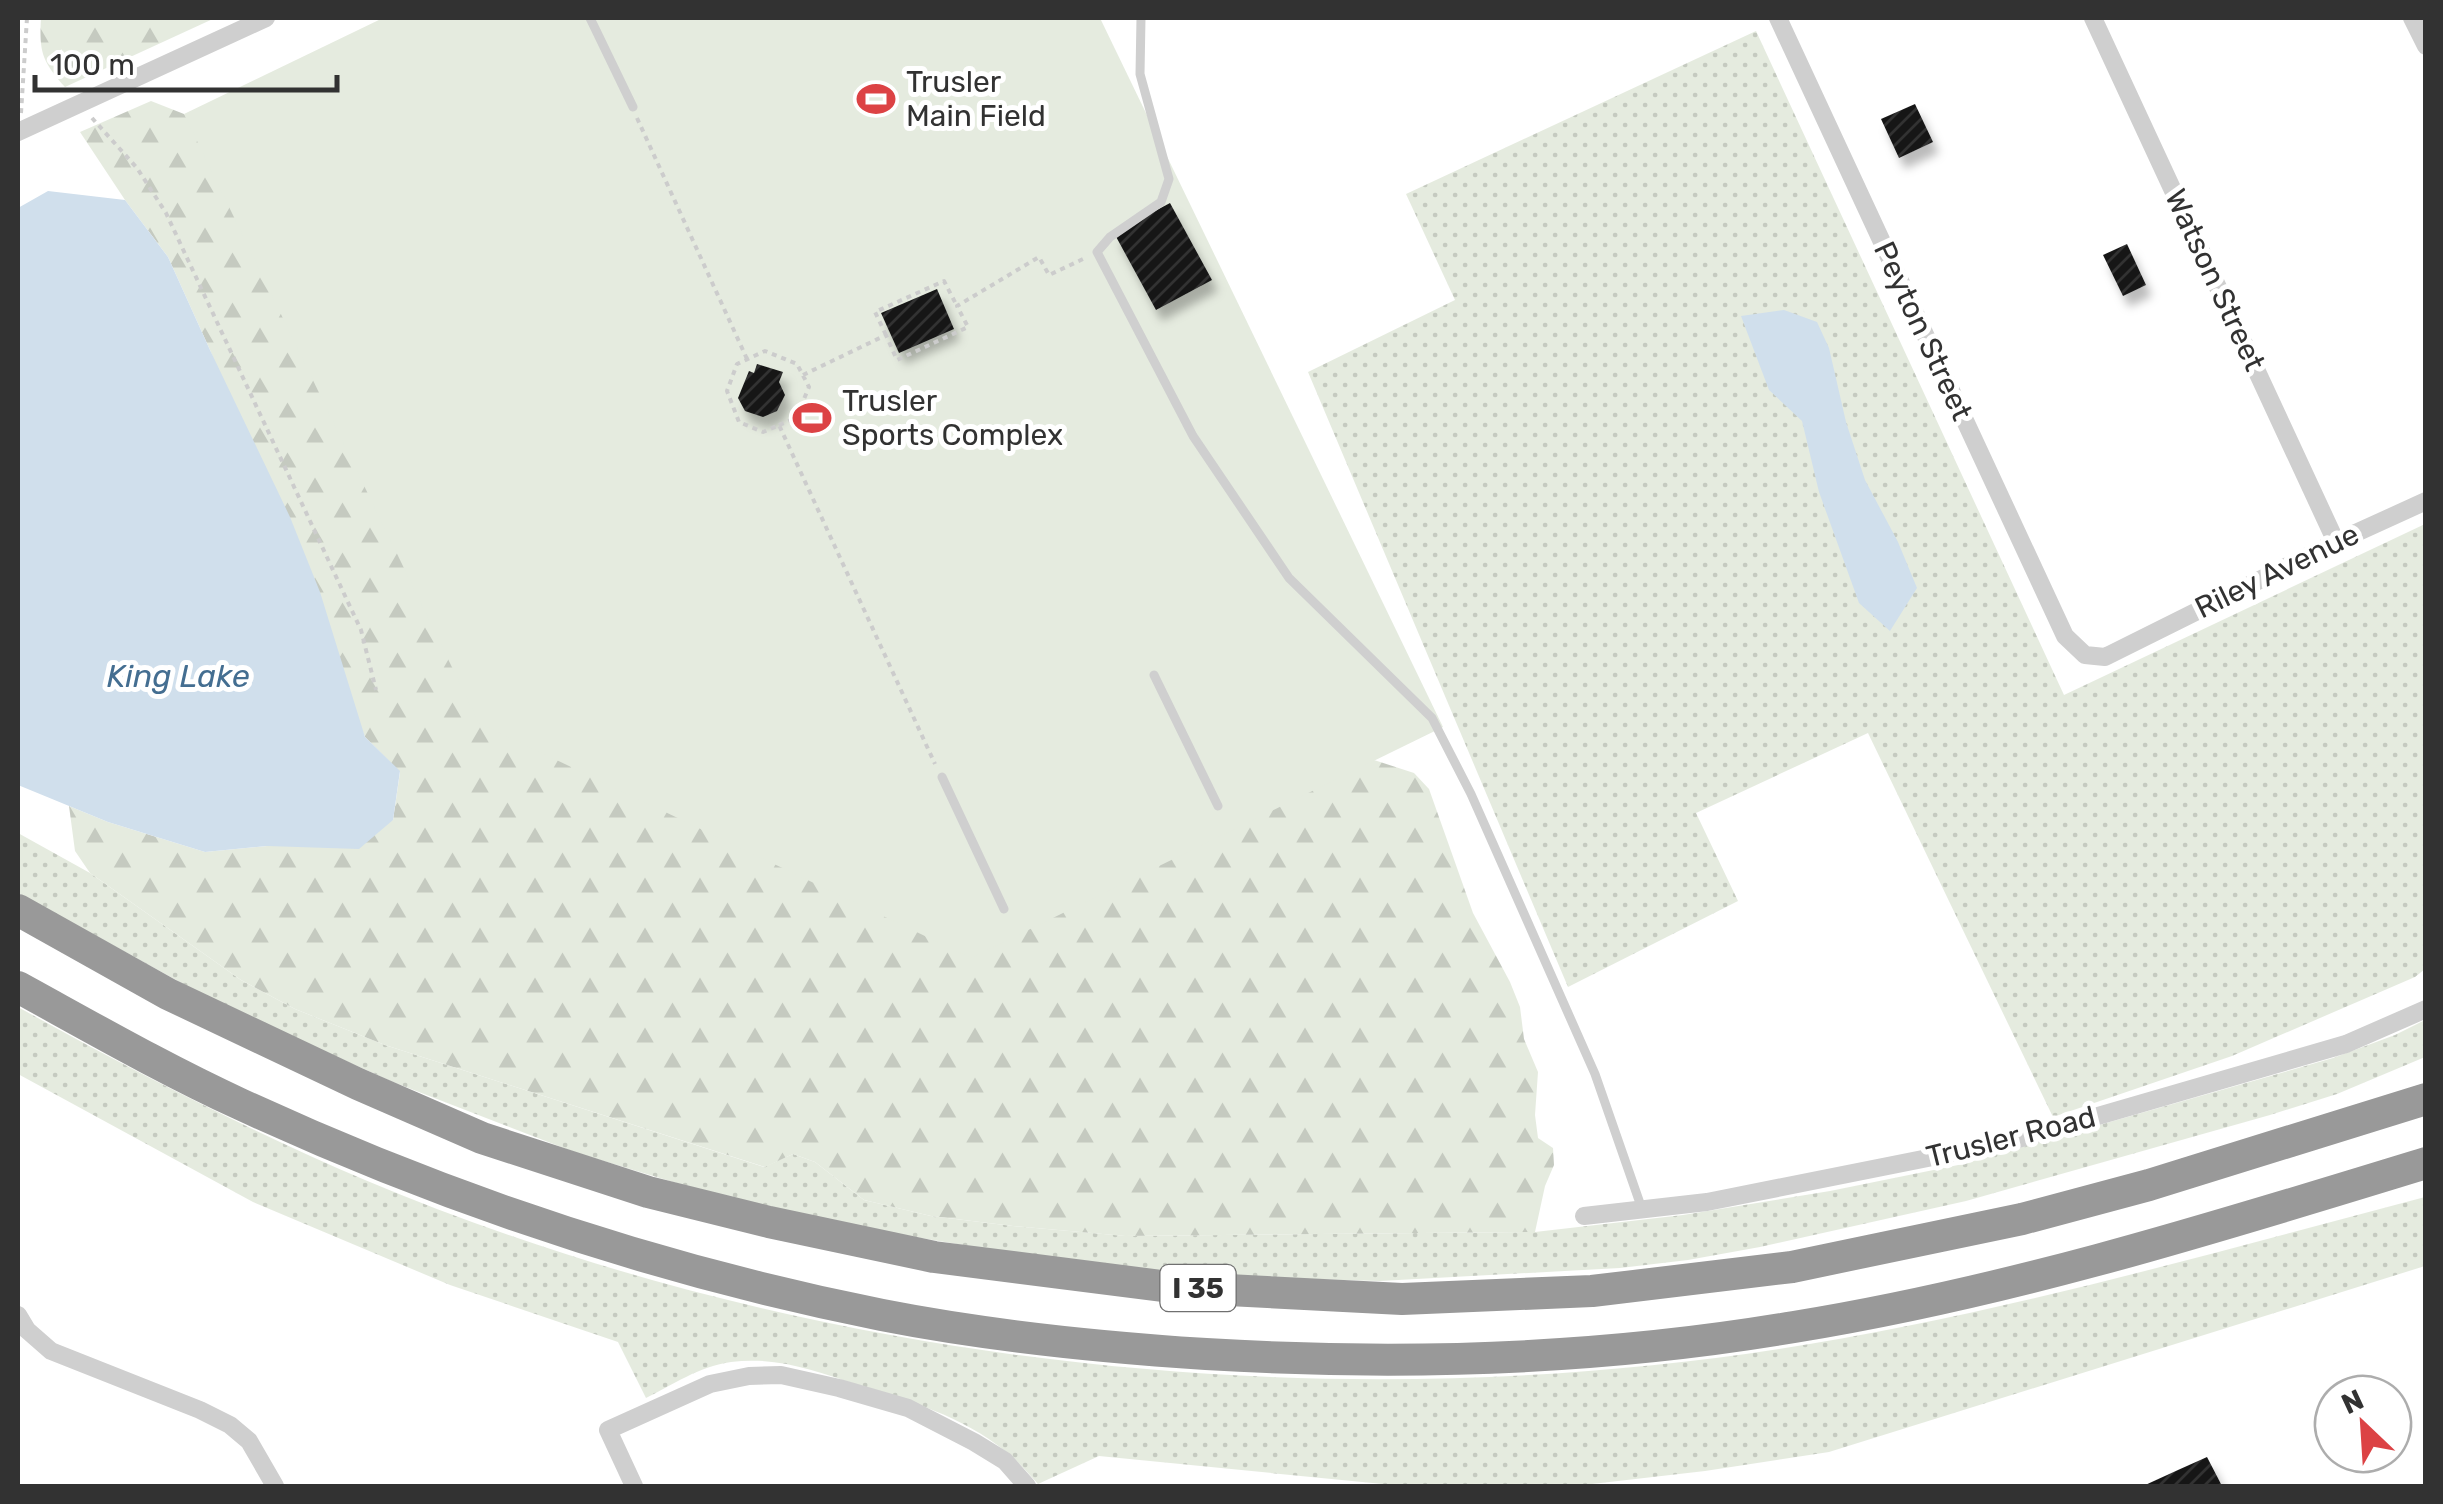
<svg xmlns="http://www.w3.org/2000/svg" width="2443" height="1504" font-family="Rubik,sans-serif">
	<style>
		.grass { fill: url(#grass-dots) }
		.forest { fill: url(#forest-firs) }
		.pitch { fill: #e5ebdf }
		.water { fill: #d0dfec }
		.building { fill: url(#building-hatch); filter: url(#shadow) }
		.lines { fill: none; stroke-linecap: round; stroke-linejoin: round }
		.path { stroke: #ccc; stroke-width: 4; stroke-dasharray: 5 5; stroke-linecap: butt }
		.service { stroke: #cfcfcf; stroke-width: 9 }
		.minor { stroke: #cfcfcf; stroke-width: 18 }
		.motorway { stroke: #999; stroke-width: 32 }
		.labels { text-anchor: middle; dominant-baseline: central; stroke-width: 10; stroke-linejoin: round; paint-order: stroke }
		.shield { fill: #fff; stroke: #707070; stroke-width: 2.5 }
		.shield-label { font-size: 28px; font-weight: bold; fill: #323232 }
		.poi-label { font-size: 30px; fill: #323232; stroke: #fff; text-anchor: start }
		.street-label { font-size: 30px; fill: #323232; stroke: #fff }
		.water-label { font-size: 32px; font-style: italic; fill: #446e91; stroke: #fff }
	</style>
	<defs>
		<pattern id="grass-dots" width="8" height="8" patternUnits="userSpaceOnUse" patternTransform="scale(2.5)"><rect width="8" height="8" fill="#e5ebdf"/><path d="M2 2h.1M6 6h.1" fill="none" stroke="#c5cac0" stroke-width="1.8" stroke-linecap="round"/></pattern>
		<pattern id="forest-firs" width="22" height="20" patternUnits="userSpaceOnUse" patternTransform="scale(2.5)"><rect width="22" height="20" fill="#e5ebdf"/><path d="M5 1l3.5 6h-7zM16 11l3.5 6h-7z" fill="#c5cac0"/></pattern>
		<pattern id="building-hatch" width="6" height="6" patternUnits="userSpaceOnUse" patternTransform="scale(2.5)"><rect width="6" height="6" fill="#191919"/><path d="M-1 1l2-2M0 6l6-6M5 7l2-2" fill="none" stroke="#323232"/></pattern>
		<filter id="shadow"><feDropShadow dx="6" dy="11" stdDeviation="5" flood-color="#0004"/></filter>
	</defs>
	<rect width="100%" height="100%" fill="#fff"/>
	<path class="grass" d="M1756 31 2064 695 2425 524V969L2415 977 2232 1056 2053 1117 1868 733 1696 813 1738 901 1568 987 1308 372 1455 300 1406 194Z
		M18 833 90 873 241 980 295 1009 385 1045 764 1167 793 1154 815 1162 864 1200 931 1216 1013 1226 1126 1236 1535 1232 1683 1215 1830 1191 1963 1164 2333 1058 2395 1035 2425 1020V1057L2337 1094 2270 1115 1966 1201 1760 1247 1688 1260 1620 1268 1380 1281 1271 1278 1156 1270 1034 1257 903 1235 783 1211 673 1182 574 1152 393 1082 227 1008 18 893Z
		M18 1007C131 1070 246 1129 365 1180 802 1364 1312 1421 1779 1349 1998 1315 2212 1253 2425 1197V1266L1829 1452 1705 1471 1592 1484 1403 1486 1099 1456 1038 1484C1028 1473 1017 1460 1005 1451 962 1416 910 1401 858 1385 816 1371 776 1356 731 1362 700 1366 672 1385 646 1398L618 1342 450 1285 253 1202 18 1074Z"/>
	<path class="forest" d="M41 18H215L65 87C42 61 39 52 41 18Z
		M151 101 184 114 1374 760 1414 773 1429 789 1473 913 1510 982 1520 1007 1524 1039 1538 1072 1535 1115 1538 1138 1553 1148 1554 1165 1545 1186 1535 1232 1125 1236 1013 1226 931 1216 864 1200 815 1162 793 1154 765 1167 385 1045 295 1009 241 980 90 873 75 851 69 806 108 822 205 852 267 846 393 820 400 772 365 737 210 350 168 257 125 200 80 132Z"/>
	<path class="pitch" d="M383 18H1100L1443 727 971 958 479 723 184 114Z"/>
	<path class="water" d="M48 191 125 200 168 257 210 350 290 517 320 592 365 737 400 771 393 820 359 849 267 846 205 852 108 822 18 785V208Z
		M1784 310 1817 322 1829 348 1846 422 1865 480 1898 542 1917 588 1890 631 1859 603 1819 492 1802 421 1769 390 1741 316Z"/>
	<path class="building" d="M1915 104 1933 142 1899 158 1881 119Z
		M1170 203 1212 280 1156 310 1114 233Z
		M2127 244 2146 285 2123 296 2103 255Z
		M937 289 954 329 899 353 881 313Z
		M757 364 783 372 779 382 785 395 777 411 763 417 745 411 738 398 749 371 754 373Z
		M2207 1457 2222 1486H2143L2178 1470Z"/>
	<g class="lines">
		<path class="path" d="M21 113 27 18
			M92 118 137 168 166 213 361 630 376 690
			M637 118 747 359
			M886 335 875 312 944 281 957 306
			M803 375 886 335 897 360 968 327 957 306 1039 257 1049 275 1083 259
			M779 425 796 418 809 387 797 364 765 351 737 364 727 391 739 422 763 432 779 425 935 764"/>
		<path class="service" d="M590 18 633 107
			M1141 18 1140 74 1169 179 1161 202 1110 237 1097 252 1193 436 1289 578 1432 718 1471 794 1595 1074 1642 1209
			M1154 675 1218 806
			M942 777 1004 909"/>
		<path class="minor" d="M1778 18 2065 636 2085 655 2105 657 2336 542 2426 501
			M2093 18 2336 542
			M2412 18 2426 46
			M18 132 266 18
			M1584 1216 1707 1202 2008 1142 2346 1044 2426 1009
			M18 1315 27 1330 51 1351 200 1410 230 1425 249 1441 275 1486
			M634 1486 608 1430 710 1384 749 1376 781 1375 839 1388 908 1408 974 1442 1005 1461 1027 1486"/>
		<path class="motorway" d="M18 910 168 994 358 1084 482 1138 648 1192 769 1222 934 1257 1170 1287 1402 1299 1592 1291 1792 1267 2022 1219 2149 1185 2426 1099
			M18 987C91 1027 164 1069 240 1104 443 1198 662 1271 882 1315 989 1336 1098 1347 1206 1354 1403 1366 1600 1360 1794 1327 2010 1292 2217 1227 2426 1163"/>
	</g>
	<defs>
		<g id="stadium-bare" transform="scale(3)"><path d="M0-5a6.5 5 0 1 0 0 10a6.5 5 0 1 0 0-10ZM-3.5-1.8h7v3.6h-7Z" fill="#dc4244" stroke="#fff" stroke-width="2.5" paint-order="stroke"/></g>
	</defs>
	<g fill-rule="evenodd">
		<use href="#stadium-bare" x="876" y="99"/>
		<use href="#stadium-bare" x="812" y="418"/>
	</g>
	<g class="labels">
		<rect class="shield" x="1160.5" y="1265" width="75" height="46" rx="8"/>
		<g class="shield-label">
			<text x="1198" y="1288">I 35</text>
		</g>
		<g class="poi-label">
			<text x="906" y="82">Trusler<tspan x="906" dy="34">Main Field</tspan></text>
			<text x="842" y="401">Trusler<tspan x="842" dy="34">Sports Complex</tspan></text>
		</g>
		<g class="street-label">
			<text transform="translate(2215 280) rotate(65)">Watson Street</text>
			<text transform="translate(1923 331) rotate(65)">Peyton Street</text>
			<text transform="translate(2277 571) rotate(-26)">Riley Avenue</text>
			<text transform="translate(2011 1137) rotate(-14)">Trusler Road</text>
		</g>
		<g class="water-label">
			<text x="178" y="676">King Lake</text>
		</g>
	</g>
	<rect width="2443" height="1504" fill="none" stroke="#323232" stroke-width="40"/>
	<g transform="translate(2363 1424) rotate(335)"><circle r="48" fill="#ffffff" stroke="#adadad" stroke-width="2.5"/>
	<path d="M0-8L18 38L0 25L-18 38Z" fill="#dc4244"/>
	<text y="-15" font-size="28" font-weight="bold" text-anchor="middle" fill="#323232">N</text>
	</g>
	<path d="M35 75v15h302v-15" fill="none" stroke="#323232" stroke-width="5"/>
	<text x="50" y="75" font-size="30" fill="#323232" stroke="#ffffff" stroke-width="8" paint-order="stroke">100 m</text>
</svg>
